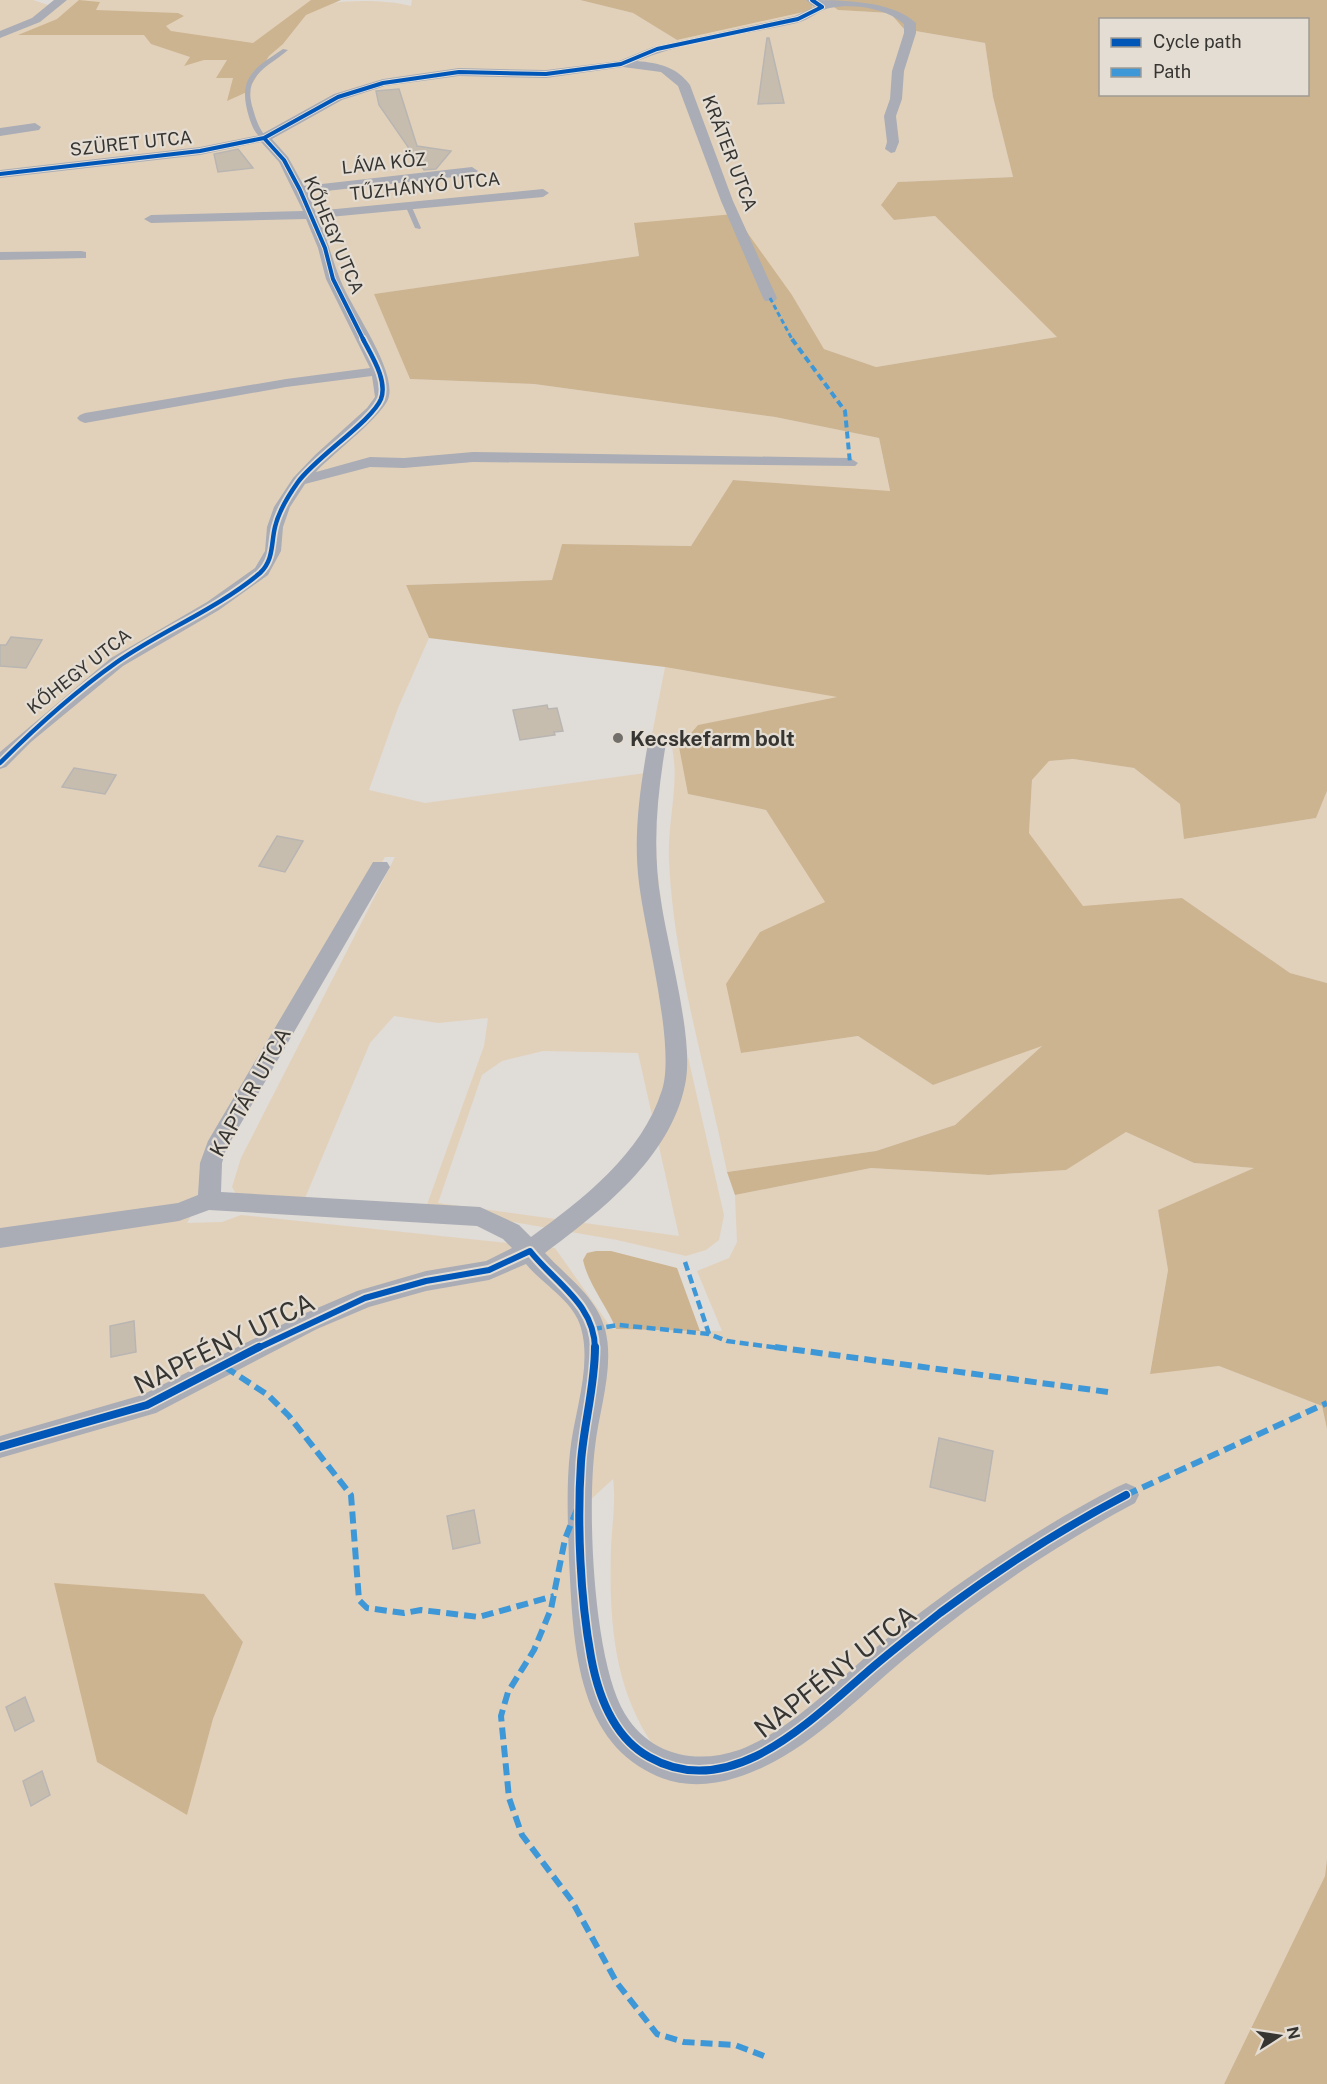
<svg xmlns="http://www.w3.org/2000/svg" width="1327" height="2084" font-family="'Public Sans',sans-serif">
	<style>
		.green { fill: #e2d1ba; fill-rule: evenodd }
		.forest { fill: #cdb490; fill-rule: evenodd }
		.building { fill: #c7bdaf; stroke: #b8b5b2; stroke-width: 1.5 }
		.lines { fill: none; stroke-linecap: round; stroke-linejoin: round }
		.lane { fill: #aaadb5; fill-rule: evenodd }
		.street { fill: #aaadb5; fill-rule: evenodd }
		.quiet-far3 { stroke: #3e98d8; stroke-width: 3; stroke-dasharray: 5 3; stroke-linecap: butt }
		.quiet-far2 { stroke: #3e98d8; stroke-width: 4; stroke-dasharray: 7 4; stroke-linecap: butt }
		.quiet-far1 { stroke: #3e98d8; stroke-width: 4.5; stroke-dasharray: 9 4.5; stroke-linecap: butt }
		.quiet { stroke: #3e98d8; stroke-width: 6; stroke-dasharray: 12 6; stroke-linecap: butt }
		.cycleway-far3-casing { stroke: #e4ddd4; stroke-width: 6 }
		.cycleway-far2-casing { stroke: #e4ddd4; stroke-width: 8 }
		.cycleway-far1-casing { stroke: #e4ddd4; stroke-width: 10 }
		.cycleway-casing { stroke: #e4ddd4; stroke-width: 11 }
		.cycleway-far3 { stroke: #0057b8; stroke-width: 4 }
		.cycleway-far2 { stroke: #0057b8; stroke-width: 4.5 }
		.cycleway-far1 { stroke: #0057b8; stroke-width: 6 }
		.cycleway { stroke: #0057b8; stroke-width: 8 }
		.poi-dot { fill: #726f6b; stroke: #e4ddd4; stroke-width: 2 }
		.labels { text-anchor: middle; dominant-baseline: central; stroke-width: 4.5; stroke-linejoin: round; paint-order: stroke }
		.far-street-label { font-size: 18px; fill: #373531; stroke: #e4ddd4 }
		.poi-label { font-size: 21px; font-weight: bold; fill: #373531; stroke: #e4ddd4; text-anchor: start }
		.street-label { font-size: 21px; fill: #373531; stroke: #e4ddd4 }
		.near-street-label { font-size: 26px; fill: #373531; stroke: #e4ddd4 }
	</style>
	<rect width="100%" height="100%" fill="#e0dcd8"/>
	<path class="green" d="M0 0H33L48 5 61 0H328L330 3C355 0 388 0 411 6L412 0H580L633 13 677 40 813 10 812 3 807 0H824L838 10 890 13 904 29 985 43 993 97 1013 177 899 182 894 220 935 216 1058 337 876 367 824 349 792 295 634 223 639 256 375 294 410 379 534 384 775 417 879 438 890 492 733 480 691 546 562 544 552 580 406 585 429 638 398 708 369 790 425 803 653 772 657 870 673 991 724 1215 719 1240 706 1250 686 1256 617 1240 513 1222 424 1213 484 1046 488 1018 438 1023 394 1016 370 1043 303 1203 239 1199 232 1187 241 1158 395 857H385L187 1223 222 1222 241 1215 555 1248 612 1329 722 1331 697 1271 729 1258 737 1242 735 1195 871 1168 989 1175 1065 1170 1126 1132 1194 1163 1255 1168 1158 1210 1168 1270 1150 1373 1219 1366 1322 1406 1327 1429V1859L1325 1876 1224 2084H0ZM543 1051 638 1053 679 1236 438 1203 482 1075 502 1061ZM613 1479C616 1500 612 1526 611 1548 609 1620 613 1688 655 1748L643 1761 588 1644V1502ZM204 1594 243 1642 213 1719 186 1815Z
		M665 667 839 697 699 725 688 794 766 810 826 903 760 932 741 1053 858 1036 933 1085 1043 1045 955 1125 876 1151 727 1172C706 1068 674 966 669 861 667 822 680 784 672 747L650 745Z
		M1073 759 1134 768 1180 804 1185 839 1316 818 1327 791V983L1290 973 1182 898 1083 907 1029 833 1032 780 1048 761Z"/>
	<path class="forest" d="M79 0 100 2 96 10 178 13 184 16 166 26 171 31 253 43 311 0H341L306 15 283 44 269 56 247 92 227 101 233 78H216L227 60H204L184 66 190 57 151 44 144 35H18L57 19Z
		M580 0H807L812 3 813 10 677 40 633 13Z
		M824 0H1327V791L1316 818 1184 839 1180 804 1134 768 1073 759 1049 761 1032 780 1029 833 1083 906 1182 898 1290 973 1327 983V1429L1322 1406 1219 1366 1150 1374 1168 1270 1158 1210 1254 1168 1194 1163 1126 1132 1066 1170 989 1175 871 1168 735 1195 727 1172 876 1151 955 1125 1042 1046 933 1085 858 1036 741 1053 726 984 760 932 825 902 766 810 688 794 679 747 698 725 837 697 665 667 429 638 406 585 552 580 562 544 691 546 733 480 890 491 879 438 775 417 534 384 410 379 374 294 639 256 634 223 734 214 792 295 824 349 876 367 1057 337 935 216 894 220 881 205 898 182 1013 177 993 97 985 43 904 29 890 13 838 10ZM1100 20H1308V94H1100Z
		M596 1251H611L677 1268 700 1331 616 1329C607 1306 588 1284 583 1260L587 1253Z
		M54 1583 204 1594 243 1642 213 1719 187 1815 97 1762Z
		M1327 1859V2084H1224L1325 1876Z"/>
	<path class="building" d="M767 38H769L784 103 758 104Z
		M399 89 417 146 451 151 436 169 424 170 379 105 376 91Z
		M238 149 253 168 218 172 214 154Z
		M11 637 42 640 26 668 0 666V645H6Z
		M547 705 548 709 557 708 563 731 554 732 555 735 520 740 513 710Z
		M74 768 116 775 105 794 62 787Z
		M277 836 303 841 285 872 259 866Z
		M134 1321 136 1352 111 1357 110 1326Z
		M939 1438 993 1451 985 1501 930 1487Z
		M474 1510 480 1543 453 1549 447 1516Z
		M25 1697 34 1721 15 1731 6 1707Z
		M42 1771 50 1795 31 1806 23 1781Z"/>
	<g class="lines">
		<path class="lane" d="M283 49 288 50C267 68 242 75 253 109 256 120 259 129 267 138L264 140C255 135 252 126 249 117 237 78 253 69 283 49Z
			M408 203 411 205 421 228 420 229 415 228 405 205Z"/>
		<path class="street" d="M54 0H67L40 22 0 38V31L32 18Z
			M806 0C839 0 892 0 916 23V33L904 71 902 99 896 116 899 142 895 152 891 153 885 149 887 142 884 116 890 99 892 71 904 33V24C887 8 853 3 830 8 819 10 809 20 797 23 744 35 688 40 637 61 659 63 677 67 690 85L733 201 777 298 775 301H765L763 298 721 201 678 86 661 72 623 67 546 78 459 76 385 86 342 100 272 139 288 157 304 186 472 167 478 171 472 175 308 193 315 211 543 189 549 193 543 197 319 218C327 238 332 259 340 279 351 308 395 367 389 396 386 414 331 455 316 472L370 457 404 458 473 452 850 458 858 463 855 466 473 462 404 468 370 467 305 484 290 507 283 527 281 551 268 575 219 610 123 666 31 742 6 767 0 769V752L111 658 207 602 255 568 265 551 267 527 274 507 293 478 315 455 367 408 375 397 372 376 286 387 85 423 80 421 77 418 80 415 85 413 286 379 370 368 326 279 318 248 306 219 151 223 144 219 151 215 303 211 279 162 261 142 200 155 0 178V170L200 147 260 135 334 94 383 79 459 68 546 70 619 61 653 47 795 16 814 7Z
			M35 123 41 127 39 130 0 136V128Z
			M81 251 86 252V258L0 260V252Z
			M657 737 666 743C657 796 652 848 661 901 668 949 695 1041 685 1085 670 1158 601 1211 545 1253 567 1277 596 1296 605 1329 615 1366 599 1410 595 1447 587 1510 593 1661 625 1714 650 1755 695 1765 739 1750 797 1728 843 1674 890 1636 962 1579 1036 1529 1117 1487L1126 1483 1135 1487 1139 1495 1135 1503C1056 1545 982 1595 913 1652 863 1692 818 1743 759 1769 721 1786 682 1792 645 1770 574 1730 573 1633 569 1560 568 1525 566 1488 570 1452 574 1413 592 1367 581 1328 574 1301 542 1284 526 1264L489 1280 426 1291 369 1307 317 1329 156 1413 0 1458V1436L142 1395 301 1315 357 1291 426 1271 486 1261 512 1248 503 1239 477 1226 209 1210 179 1221 0 1248V1228L178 1203 198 1195 200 1163 208 1141 373 862H387L390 867 226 1149 222 1163 221 1192 480 1207 519 1225 531 1237C583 1199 642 1154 662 1090 676 1047 645 933 639 883 633 836 640 789 648 743Z"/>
		<path class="quiet-far3" d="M770 298 793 341"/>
		<path class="quiet-far2" d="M792 339 845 411 850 463"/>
		<path class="quiet-far1" d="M685 1262 709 1334 727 1341 786 1349
			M593 1329 619 1325 709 1334"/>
		<path class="quiet" d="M775 1347 1108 1392
			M225 1367 268 1395 289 1416 351 1495 359 1600 367 1608 404 1613 421 1610 479 1617 554 1596
			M1126 1495 1327 1403
			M577 1509 565 1539 551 1609 534 1650 508 1692 501 1716 509 1798 522 1835 572 1901 617 1983 657 2034 684 2042 735 2045 764 2056"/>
		<g class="cycleway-far3-casing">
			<path id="cycleway-far3" d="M264 138 284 160 300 190 325 248 333 279 364 341
				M0 174 200 151 264 138 338 97 383 83 459 72 546 74 621 64 657 49 798 19 822 7 812 0"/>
		</g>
		<g class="cycleway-far2-casing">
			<path id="cycleway-far2" d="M0 763C36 727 76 691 117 662 163 630 217 609 260 573 274 560 271 543 275 527 279 510 288 496 298 482 316 457 372 421 381 399 388 380 371 355 363 339"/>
		</g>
		<g class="cycleway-far1-casing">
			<path id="cycleway-far1" d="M256 1349 365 1298 426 1281 489 1270 530 1251C555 1283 595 1304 595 1349"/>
		</g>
		<g class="cycleway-casing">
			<path id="cycleway" d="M595 1347C595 1386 584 1423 581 1462 577 1523 580 1597 591 1657 598 1695 613 1737 649 1757 730 1803 809 1722 866 1673 890 1652 915 1633 940 1613 999 1569 1061 1529 1126 1495
				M0 1447 147 1405 259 1347"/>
		</g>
		<use href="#cycleway-far3" class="cycleway-far3"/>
		<use href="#cycleway-far2" class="cycleway-far2"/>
		<use href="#cycleway-far1" class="cycleway-far1"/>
		<use href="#cycleway" class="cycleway"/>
	</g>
	<circle class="poi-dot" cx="618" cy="738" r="6"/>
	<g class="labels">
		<g class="far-street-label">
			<text transform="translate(131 143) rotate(-6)">SZÜRET UTCA</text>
			<text transform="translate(730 153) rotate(69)">KRÁTER UTCA</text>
			<text transform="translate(384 163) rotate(-6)">LÁVA KÖZ</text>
			<text transform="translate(425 186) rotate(-6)">TŰZHÁNYÓ UTCA</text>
			<text transform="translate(334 235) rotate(67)">KŐHEGY UTCA</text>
			<text transform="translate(79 671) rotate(-38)">KŐHEGY UTCA</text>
		</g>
		<g class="poi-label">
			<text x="630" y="738">Kecskefarm bolt</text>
		</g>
		<g class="street-label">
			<text transform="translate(250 1092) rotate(-61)">KAPTÁR UTCA</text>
		</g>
		<g class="near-street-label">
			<text transform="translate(224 1343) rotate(-26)">NAPFÉNY UTCA</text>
			<text transform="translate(835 1671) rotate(-38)">NAPFÉNY UTCA</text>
		</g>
	</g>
	<rect x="1099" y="18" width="210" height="78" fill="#e4ddd4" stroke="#9f9a93" stroke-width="1.5"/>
	<rect x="1111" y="38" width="30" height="9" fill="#0057b8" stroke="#9f9a93" stroke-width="1.5"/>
	<text x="1153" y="48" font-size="18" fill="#373531">Cycle path</text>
	<rect x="1111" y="68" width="30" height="9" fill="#3e98d8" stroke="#9f9a93" stroke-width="1.5"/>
	<text x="1153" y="78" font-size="18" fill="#373531">Path</text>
	<g transform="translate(1279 2036) rotate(78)" stroke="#e4ddd4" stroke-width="4.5" paint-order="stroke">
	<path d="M0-4.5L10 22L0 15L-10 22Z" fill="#373531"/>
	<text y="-9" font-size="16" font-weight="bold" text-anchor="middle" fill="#373531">N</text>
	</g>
</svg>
